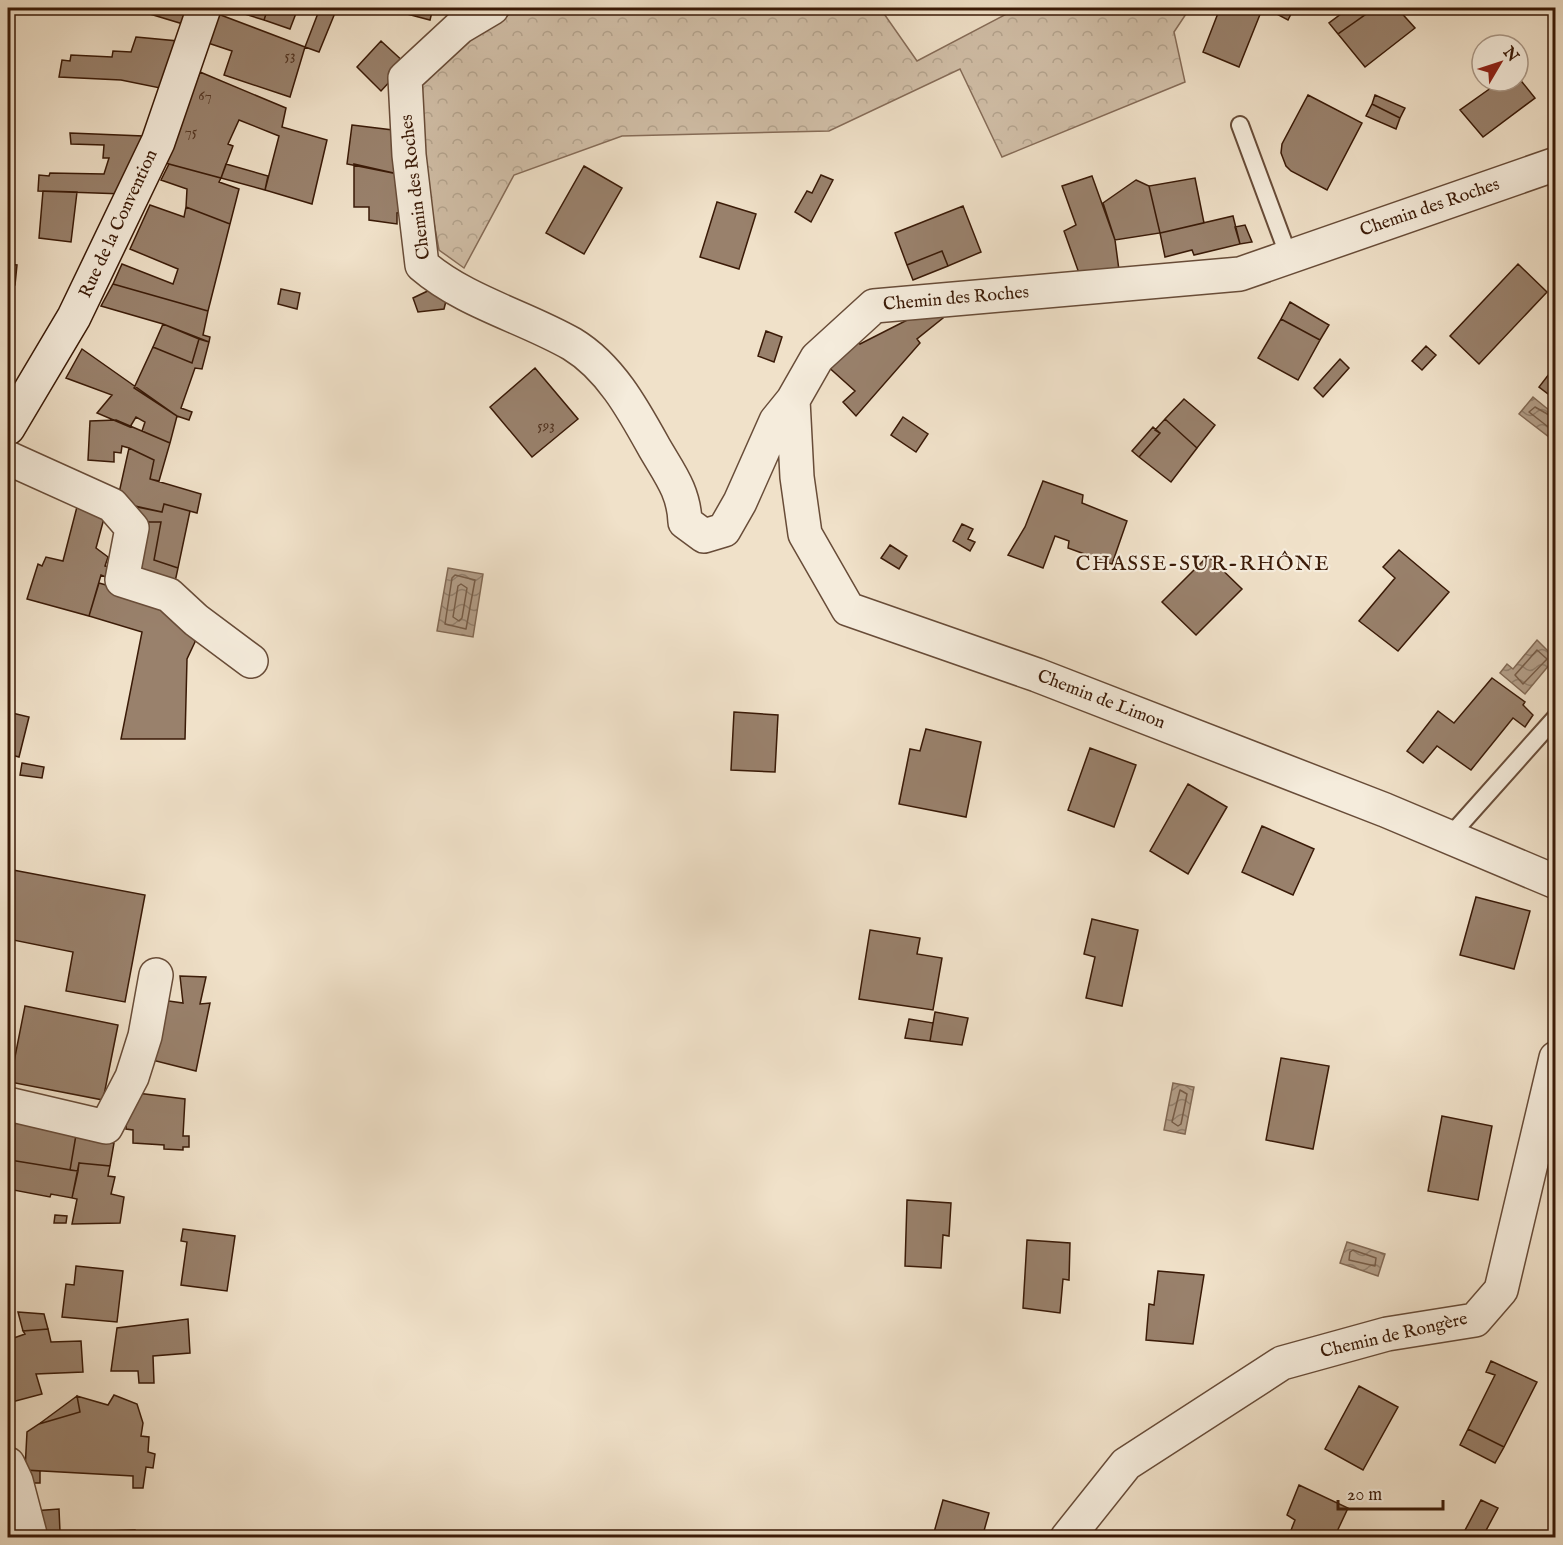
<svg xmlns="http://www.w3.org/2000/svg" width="1563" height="1545" font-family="'IM FELL English',serif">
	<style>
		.forest { fill: url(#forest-crowns); stroke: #866c58; stroke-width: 1.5 }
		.water { fill: url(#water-waves); stroke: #826954; stroke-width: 1.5 }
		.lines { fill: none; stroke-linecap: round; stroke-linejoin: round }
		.shore { stroke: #765c47; stroke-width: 1.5 }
		.building { fill: #99816c; stroke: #3a1a07; stroke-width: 1.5 }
		.lane-casing { stroke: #684c38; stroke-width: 20 }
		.street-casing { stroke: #684c38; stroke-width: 36 }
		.secondary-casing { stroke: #3a1a07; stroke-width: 36 }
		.lane { stroke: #f5ecdc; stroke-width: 16 }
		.street { stroke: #f5ecdc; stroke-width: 33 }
		.secondary { stroke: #f5ecdc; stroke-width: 33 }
		.labels { text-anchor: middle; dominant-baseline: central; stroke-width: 4.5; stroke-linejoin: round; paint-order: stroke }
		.number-label { font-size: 15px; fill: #523420 }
		.street-label { font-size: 18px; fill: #3a1a07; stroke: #f5ecdc }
		.quarter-label { font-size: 21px; letter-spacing: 1.5px; fill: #3a1a07; stroke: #f5ecdc }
	</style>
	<defs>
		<pattern id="forest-crowns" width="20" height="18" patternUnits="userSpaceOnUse" patternTransform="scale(1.5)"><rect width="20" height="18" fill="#d1bfa8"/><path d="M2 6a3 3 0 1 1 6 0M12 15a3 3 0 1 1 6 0" fill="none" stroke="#b4a48f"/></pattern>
		<pattern id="water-waves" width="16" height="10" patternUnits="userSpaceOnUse" patternTransform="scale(1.5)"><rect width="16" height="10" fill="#b29d87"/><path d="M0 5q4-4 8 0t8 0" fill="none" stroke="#927f6c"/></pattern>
	</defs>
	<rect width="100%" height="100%" fill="#f0e1c9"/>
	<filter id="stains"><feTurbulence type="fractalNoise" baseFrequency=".00333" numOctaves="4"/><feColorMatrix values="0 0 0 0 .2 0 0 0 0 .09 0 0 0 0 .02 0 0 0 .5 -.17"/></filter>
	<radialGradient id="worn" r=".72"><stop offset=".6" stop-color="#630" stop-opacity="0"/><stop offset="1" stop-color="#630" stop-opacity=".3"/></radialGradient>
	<path class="forest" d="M523 8H880L917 61 1018 8H1190L1174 32 1185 82 1002 157 960 69 829 131 622 136 514 175 464 268 439 250 413 110 418 78 472 31Z"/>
	<path class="water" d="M1533 397 1555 415V436L1553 440 1519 414Z
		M448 568 483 574 473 637 437 631Z
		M1537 640 1555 658 1525 694 1500 673 1507 664 1513 669Z
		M1173 1083 1194 1087 1185 1134 1164 1130Z
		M1347 1242 1385 1254 1378 1276 1340 1263Z"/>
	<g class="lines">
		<path class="shore" d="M1556 419 1535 407 1529 412 1556 433
			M455 575 475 580 466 629 445 624 452 578Z
			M461 584 467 588 462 618 459 621 453 617 458 586Z
			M1537 650 1547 659 1523 684 1515 675Z
			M1180 1090 1187 1094 1181 1124 1178 1126 1172 1122Z
			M1353 1250 1376 1258 1375 1266 1349 1260 1350 1252Z"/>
	</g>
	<path class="building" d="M130 8H188L183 24Z
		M225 8H268L264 20Z
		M268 8H298L290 29 264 20Z
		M320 8H337L319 52 305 47Z
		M404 8H433L430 20 403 13Z
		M930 8H944L935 14Z
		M1220 8H1249L1261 12 1239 67 1203 52Z
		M1270 8H1294L1288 20 1269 10Z
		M1349 8 1373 9 1338 34 1329 23Z
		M1375 8H1397L1415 28 1365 67 1338 34Z
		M218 14 305 47 290 97 224 75 232 51 208 43Z
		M136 37 178 41 160 88 121 80 59 77 62 60 70 61 71 55 112 57 113 51 131 52Z
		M381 41 406 64 381 91 357 67Z
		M200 72 286 108 282 127 327 140 312 204 265 190 279 136 239 120 228 144 233 146 221 178 165 163Z
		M1518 77 1535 98 1483 137 1460 110 1495 85 1491 81H1518Z
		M1308 95 1362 123 1327 190 1291 171 1286 166 1281 153 1282 144Z
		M1375 95 1405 108 1400 118 1372 104Z
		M1372 104 1400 118 1396 129 1366 116Z
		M352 125 401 131 403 175 347 164Z
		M70 133 143 136 124 194 38 191 39 175 49 176 50 173 104 174 109 158H103L104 145 71 144Z
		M169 164 221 178 219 182 239 189 230 224 186 207 187 189 161 180Z
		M226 164 268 176 265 190 221 178Z
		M354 164 403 175 405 212 397 213V224L369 220V207H354Z
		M584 166 622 188 584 254 546 233Z
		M821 175 833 180 811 222 795 212 807 191 812 193Z
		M1092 176 1115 240 1119 270 1080 276 1064 231 1076 225 1062 186Z
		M1195 178 1204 223 1160 233 1149 186Z
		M1136 180 1149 186 1160 233 1115 240 1103 203Z
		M43 191 77 192 71 242 39 238Z
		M717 202 756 214 739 269 700 257Z
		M150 205 184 217 186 207 230 224 208 311 113 284 122 264 173 284 178 269 130 249Z
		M963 206 981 252 948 266 942 251 907 265 895 233Z
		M1233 216 1240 244 1194 255 1192 250 1165 257 1160 233Z
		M1245 225 1252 242 1240 244 1235 227Z
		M942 251 948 266 913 280 907 265Z
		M8 264 17 265 15 285 8 284V288Z
		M1518 264 1547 292 1479 364 1450 336Z
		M113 284 208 311 203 335 210 337 209 342 163 324 101 306Z
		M434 288 446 301 444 309 418 312 413 298Z
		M281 289 300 293 297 309 278 304Z
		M1290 302 1329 325 1320 340 1281 319Z
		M938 314 943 318 917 339 920 343 856 416 843 402 855 391 825 364 853 336 860 344 917 315Z
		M1281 319 1320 340 1298 380 1258 358Z
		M163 324 199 339 192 363 153 347Z
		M766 331 782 337 774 362 758 356Z
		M199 339 209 342 202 369 195 368 181 408 192 412 189 420 177 416 134 388 153 347 192 363Z
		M1426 346 1436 355 1422 370 1412 361Z
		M82 349 177 416 170 443 142 431 145 422 136 417 130 427 97 413 112 395 66 378Z
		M1340 359 1349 368 1323 397 1314 388Z
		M1556 365V400L1539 387Z
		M535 368 578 419 532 457 490 407Z
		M1184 399 1215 425 1197 448 1165 419Z
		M903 417 928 434 916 452 891 435Z
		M1165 419 1197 448 1171 482 1139 457 1160 433 1155 430Z
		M116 420 170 443 159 481 150 479 154 460 129 448 122 446 121 453 114 452V462L88 460 90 421Z
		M1153 427 1160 433 1139 457 1132 451Z
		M129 448 154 460 150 479 201 494 197 513 164 504 162 512 117 502Z
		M1043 481 1083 495 1082 503 1127 521 1112 564 1068 548 1069 541 1055 536 1043 568 1008 555 1025 527Z
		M79 499 106 511 96 548 108 557 105 566 115 569 113 580 101 575 89 616 27 599 38 564 42 566 46 557 63 561Z
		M164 504 190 511 178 568 154 560 161 522H143L127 505 162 512Z
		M143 522H161L154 560 178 568 173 591 133 566Z
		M962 524 973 529 968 539 975 542 970 551 953 541Z
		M890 545 907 556 899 569 881 558Z
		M1399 550 1449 592 1398 651 1359 621 1395 578 1383 567Z
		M1208 556 1242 589 1196 635 1162 602Z
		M99 583 166 602 191 621 195 642 187 659 185 739H121L142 632 89 616Z
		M1492 678 1525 702 1523 705 1533 715 1525 727 1513 718 1471 770 1437 746 1423 763 1407 751 1438 711 1454 723Z
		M8 712 29 717 19 757 8 754Z
		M734 712 778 715 775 772 731 770Z
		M926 729 981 742 966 817 899 804 910 749 920 751Z
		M1090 748 1136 765 1114 827 1068 810Z
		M22 763 44 767 42 778 20 775Z
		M1188 784 1227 807 1188 874 1150 851Z
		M1262 826 1314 849 1293 895 1242 872Z
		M13 870 145 895 125 1002 66 991 73 952 8 939V899Z
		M1476 897 1530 911 1514 969 1460 955Z
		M1092 919 1138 930 1122 1006 1086 998 1095 957 1084 954Z
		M870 930 920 938 917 954 942 958 933 1010 859 999Z
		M180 976 206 977 200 1004 210 1003 196 1071 152 1060 162 1000 183 1003Z
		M25 1006 118 1025 103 1100 10 1082Z
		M935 1012 968 1018 962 1045 930 1041Z
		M909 1019 933 1023 930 1041 905 1038Z
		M1281 1058 1329 1066 1313 1149 1266 1140Z
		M137 1093 185 1099 183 1136H189V1147H183V1150L164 1149V1145L133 1143V1130L126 1129 128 1103Z
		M16 1114 76 1135 70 1170 10 1160Z
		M1442 1116 1492 1126 1478 1200 1428 1191Z
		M76 1135 114 1143 110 1166 79 1163 78 1171 70 1170Z
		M10 1160 78 1171 72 1198 51 1194 50 1197 8 1189Z
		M79 1163 110 1166 108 1176 115 1177 111 1194 124 1197 120 1223 72 1224 77 1199 72 1198Z
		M907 1200 951 1203 949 1236 943 1235 941 1268 905 1266Z
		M55 1215 67 1216 66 1223H54Z
		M183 1229 235 1236 227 1291 181 1285 187 1242 181 1241Z
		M1027 1240 1070 1243 1069 1280 1063 1279 1060 1313 1023 1308Z
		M76 1266 123 1271 117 1322 62 1317 66 1284 74 1285Z
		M1158 1271 1204 1275 1193 1344 1146 1340 1149 1304 1154 1305Z
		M18 1312 44 1314 48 1329 23 1331Z
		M188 1319 190 1353 153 1356 154 1383H139L138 1371H111L117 1328Z
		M48 1329 51 1342 81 1341 83 1372 36 1374 42 1394 8 1403V1340L25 1334 23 1331Z
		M1491 1361 1537 1382 1504 1447 1468 1429 1495 1375 1486 1372Z
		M1359 1386 1398 1407 1363 1470 1325 1449Z
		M114 1395 137 1404 143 1423 141 1436 149 1437 148 1452 155 1454 153 1468 146 1467 143 1488H133V1476L25 1470 27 1432 39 1424 80 1412 77 1396 108 1405Z
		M77 1396 80 1412 39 1424Z
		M1468 1429 1504 1447 1495 1463 1460 1445Z
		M25 1470 40 1471V1483H24Z
		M1299 1485 1348 1508 1334 1538H1288L1295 1520 1287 1515Z
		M943 1500 989 1513 982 1538 933 1536Z
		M1481 1500 1498 1508 1482 1538H1470L1463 1534Z
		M59 1509 60 1532 46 1533 33 1511Z
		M135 1530 136 1538H46V1533Z"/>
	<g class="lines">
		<g class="lane-casing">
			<path id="lane" d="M1240 125 1289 257
				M1449 837 1556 717"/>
		</g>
		<g class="street-casing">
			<path id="street" d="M492 8 460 27 405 78 409 155 422 265C465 302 523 316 572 344 610 367 633 409 654 447 669 473 684 491 685 522L704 536 724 530 740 502 776 421 793 400 817 358 874 306 1240 274 1556 164
				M793 400 797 477 805 534 848 609 1037 675 1385 810 1556 882
				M8 458 112 505 132 528 122 580 169 595 196 620 251 661
				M8 1104 106 1127 132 1077 145 1036 156 975
				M8 1464 16 1481 31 1538
				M1067 1538 1126 1464 1282 1363 1387 1334 1475 1320 1501 1290 1556 1058"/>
		</g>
		<g class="secondary-casing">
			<path id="secondary" d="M8 428 74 317 158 142 204 8"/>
		</g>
		<use href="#lane" class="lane"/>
		<use href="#street" class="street"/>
		<use href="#secondary" class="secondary"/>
	</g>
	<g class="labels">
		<g class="number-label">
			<text x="290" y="55">53</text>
			<text x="205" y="95">67</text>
			<text x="191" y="131">75</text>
			<text x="546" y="425">593</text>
		</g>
		<g class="street-label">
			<text transform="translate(416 187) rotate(-97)">Chemin des Roches</text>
			<text transform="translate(1430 208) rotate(-19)">Chemin des Roches</text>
			<text transform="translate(119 224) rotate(-65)">Rue de la Convention</text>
			<text transform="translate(956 299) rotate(-5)">Chemin des Roches</text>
			<text transform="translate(1101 700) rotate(21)">Chemin de Limon</text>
			<text transform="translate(1394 1336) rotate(-13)">Chemin de Rongère</text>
		</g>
		<g class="quarter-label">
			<text x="1203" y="564">CHASSE-SUR-RHÔNE</text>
		</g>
	</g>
	<rect width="1563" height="1545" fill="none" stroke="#f0e1c9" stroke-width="30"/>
	<rect x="9" y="9" width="1545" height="1527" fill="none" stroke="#3a1a07" stroke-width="3"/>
	<rect x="15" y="15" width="1533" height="1515" fill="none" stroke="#3a1a07" stroke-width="1.5"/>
	<g transform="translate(1500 63) rotate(51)"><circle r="28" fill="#f5ecdc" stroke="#aa9887" stroke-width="1.5"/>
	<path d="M0-4.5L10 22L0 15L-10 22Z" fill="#8f2418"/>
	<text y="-9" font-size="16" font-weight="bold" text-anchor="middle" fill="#3a1a07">N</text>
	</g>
	<path d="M1338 1500v9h105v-9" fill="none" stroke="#3a1a07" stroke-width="3"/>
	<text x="1347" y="1500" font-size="18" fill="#3a1a07" stroke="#f5ecdc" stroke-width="4.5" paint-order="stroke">20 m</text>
	<rect width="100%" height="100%" filter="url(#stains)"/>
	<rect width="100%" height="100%" fill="url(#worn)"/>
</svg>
